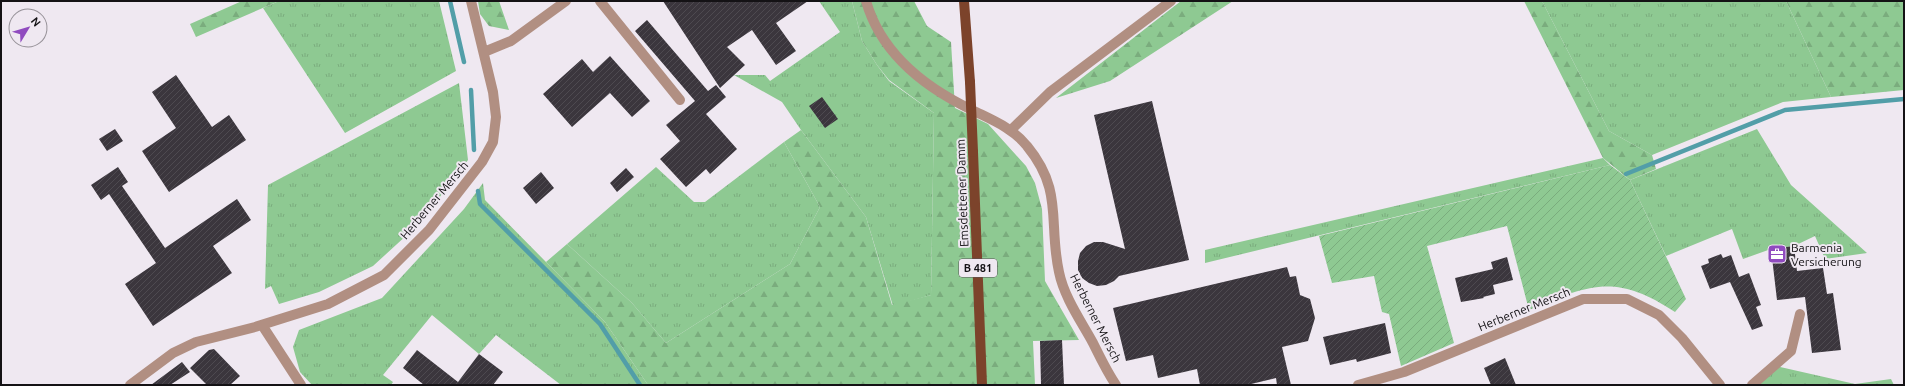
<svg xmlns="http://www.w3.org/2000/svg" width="1905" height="386" font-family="Ubuntu,sans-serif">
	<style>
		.grass { fill: url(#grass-tufts) }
		.forest { fill: url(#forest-firs) }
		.garden { fill: url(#garden-furrows) }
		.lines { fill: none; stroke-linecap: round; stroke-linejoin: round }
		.stream { stroke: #529ea8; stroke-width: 4.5 }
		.building { fill: url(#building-hatch) }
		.minor { stroke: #b18f82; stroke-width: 10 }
		.major { stroke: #7c432b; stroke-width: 10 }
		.major-bridge { stroke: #7c432b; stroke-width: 10 }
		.labels { text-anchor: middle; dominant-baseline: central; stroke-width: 4; stroke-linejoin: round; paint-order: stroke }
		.shield { fill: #efe8f1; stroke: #565257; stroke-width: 1 }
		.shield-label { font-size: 11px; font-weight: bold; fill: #141215 }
		.street-label { font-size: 12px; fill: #141215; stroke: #efe8f1 }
		.poi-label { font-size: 12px; fill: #141215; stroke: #efe8f1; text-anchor: start }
	</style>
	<defs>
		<pattern id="grass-tufts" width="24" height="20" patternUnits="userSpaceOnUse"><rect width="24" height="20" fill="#8ec992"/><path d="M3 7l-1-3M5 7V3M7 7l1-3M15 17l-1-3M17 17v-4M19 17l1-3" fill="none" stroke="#7aac7d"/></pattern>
		<pattern id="forest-firs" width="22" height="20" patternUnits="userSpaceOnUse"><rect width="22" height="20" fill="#8ec992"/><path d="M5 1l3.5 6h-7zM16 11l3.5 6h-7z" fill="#7aac7d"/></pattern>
		<pattern id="garden-furrows" width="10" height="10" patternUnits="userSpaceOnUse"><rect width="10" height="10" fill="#8ec992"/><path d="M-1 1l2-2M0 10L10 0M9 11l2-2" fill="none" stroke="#7aac7d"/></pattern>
		<pattern id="building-hatch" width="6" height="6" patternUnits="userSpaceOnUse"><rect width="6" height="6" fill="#3b363d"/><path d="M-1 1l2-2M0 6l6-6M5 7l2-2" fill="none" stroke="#4e4a50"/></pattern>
	</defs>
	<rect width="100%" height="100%" fill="#efe8f1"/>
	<path class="grass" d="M279 1H439L456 71 345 133 263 8Z
		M819 1H852L862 41 877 65 889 81 934 113 931 295 893 306 866 217 801 130 782 102 734 75H765L770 81 840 32Z
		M1542 1H1786L1831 97 1783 102 1652 155 1609 131Z
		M459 83 468 160 420 223 373 266 319 292 279 304 271 286 265 289 268 185Z
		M1757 129 1791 185 1867 253 1825 259 1815 236 1794 246 1771 249 1743 259 1732 229 1666 256 1630 180Z
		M784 142 820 207 790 264 666 343 632 303 567 244 656 167 694 202H705Z
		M1603 158 1610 165 1205 263V250Z
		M483 183 485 200 605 322 648 385H561L496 335 479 354 432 315 383 375 393 382 391 385H312L300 372 293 347 299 330 382 298 464 209Z
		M1776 366 1855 384 1891 379 1894 385H1755Z"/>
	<path class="forest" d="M242 1H279L196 37 190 24Z
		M478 1H499L509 30 489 26 480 14Z
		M852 1H914L927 26 951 42 955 108 988 124 1026 166 1035 183 1042 209 1045 281 1079 340 1033 341 1035 385H648L605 322 546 262 567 244 632 303 666 343 790 264 820 207 784 142 801 130 866 217 892 305 931 295 934 113 889 80 877 65 862 41Z
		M1181 1H1233L1110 81 1056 98Z
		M1524 1H1542L1609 131 1652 155 1656 169 1630 180 1603 158Z
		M1786 1H1904V90L1831 97Z"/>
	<path class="garden" d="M1610 165 1630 180 1686 299 1675 312C1616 273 1590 284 1529 310L1507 226 1427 246 1454 343 1401 366 1389 314 1382 312 1374 276 1332 283 1319 236Z"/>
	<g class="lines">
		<path class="stream" d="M450 1 464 62
			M471 90 474 150
			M1626 174 1785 110 1904 99
			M478 191 480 204 600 324 640 385"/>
	</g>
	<path class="building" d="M663 1H808L776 23 796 51 776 65 752 30 727 47 745 65 720 88Z
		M647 20 708 91 716 85 726 97 706 114 737 149 710 174 706 169 686 187 660 159 680 141 666 125 695 101 635 31Z
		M610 56 650 101 632 117 610 93 572 127 543 94 582 59 593 72Z
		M176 75 212 127 229 115 246 140 169 192 142 151 176 128 152 92Z
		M822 97 838 119 825 128 809 106Z
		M1152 101 1189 260 1119 276 1114 281 1106 285 1097 286 1089 283 1082 278 1078 270V261L1080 253 1086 246 1094 242H1103L1125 249 1094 115Z
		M115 129 123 141 107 151 99 139Z
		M118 167 128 182 122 186 165 248 237 199 251 220 213 246 232 273 153 326 125 284 156 263 109 194 101 200 91 185Z
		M626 168 634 177 617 192 610 183Z
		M541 172 554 188 536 204 523 188Z
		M1794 246 1797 271 1823 268 1827 294 1833 293 1841 350 1812 353 1805 297 1777 300 1771 249Z
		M1721 254 1723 258 1731 255 1739 277 1749 273 1761 305 1756 307 1763 326 1752 330 1730 282 1710 289 1701 266 1709 263 1708 259Z
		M1507 257 1513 280 1493 285 1495 294 1483 297 1484 298 1461 302 1455 278 1493 269 1491 262Z
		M1287 267 1290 277 1296 276 1300 295 1310 299 1315 318 1308 341 1282 347 1291 385H1277L1276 378 1247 385H1200L1197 369 1158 378 1153 355 1126 361 1113 308Z
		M1385 323 1391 353 1357 362 1356 359 1330 365 1323 337Z
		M1062 340 1064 385H1041L1040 341Z
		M214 349 240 376 230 385H207L190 368 209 350Z
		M417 350 458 382 479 354 503 372 493 385H424L403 368Z
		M1505 358 1516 385H1491L1484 368Z
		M182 362 190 372 170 385H151Z"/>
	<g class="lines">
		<path class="minor" d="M600 1 680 100
			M866 1C881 54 924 87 972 110 992 120 1013 128 1027 146 1064 191 1048 222 1059 272 1064 297 1081 321 1093 343 1100 357 1107 372 1116 385
			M484 52 511 41 566 1
			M1012 129 1050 92 1171 1
			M262 325 301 385
			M130 385 173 353 196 342 255 327 328 304 384 275 429 230 482 162 493 142 496 117 493 92 471 1
			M1358 385 1404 372 1583 299H1627L1659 315 1682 338 1720 385
			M1752 385 1791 351 1800 314"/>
		<path class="major" d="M964 1 970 82
			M973 152 982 385"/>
		<path class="major-bridge" d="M970 82 973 152"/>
	</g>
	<defs>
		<g id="office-square" transform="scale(1)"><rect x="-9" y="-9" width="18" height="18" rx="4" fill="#904bbf" stroke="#efe8f1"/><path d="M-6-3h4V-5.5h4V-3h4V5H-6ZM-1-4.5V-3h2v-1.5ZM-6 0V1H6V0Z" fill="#fff"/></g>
	</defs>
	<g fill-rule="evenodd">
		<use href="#office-square" x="1777" y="254"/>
	</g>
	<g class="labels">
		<rect class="shield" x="959" y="259" width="38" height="18" rx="3"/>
		<g class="shield-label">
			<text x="978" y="268">B 481</text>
		</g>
		<g class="street-label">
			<text transform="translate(962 193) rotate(-92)">Emsdettener Damm</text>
			<text transform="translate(434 200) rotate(-50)">Herberner Mersch</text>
			<text transform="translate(1524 309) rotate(-22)">Herberner Mersch</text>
			<text transform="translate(1096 318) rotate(63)">Herberner Mersch</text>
		</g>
		<g class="poi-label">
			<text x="1791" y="247">Barmenia<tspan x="1791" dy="14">Versicherung</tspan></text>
		</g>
	</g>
	<rect width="1905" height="386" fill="none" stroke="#141215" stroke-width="4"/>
	<g transform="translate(28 28) rotate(52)"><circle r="19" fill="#efe8f1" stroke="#979299"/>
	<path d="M0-3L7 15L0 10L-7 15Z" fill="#904bbf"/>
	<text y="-6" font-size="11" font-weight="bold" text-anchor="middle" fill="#141215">N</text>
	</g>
</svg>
